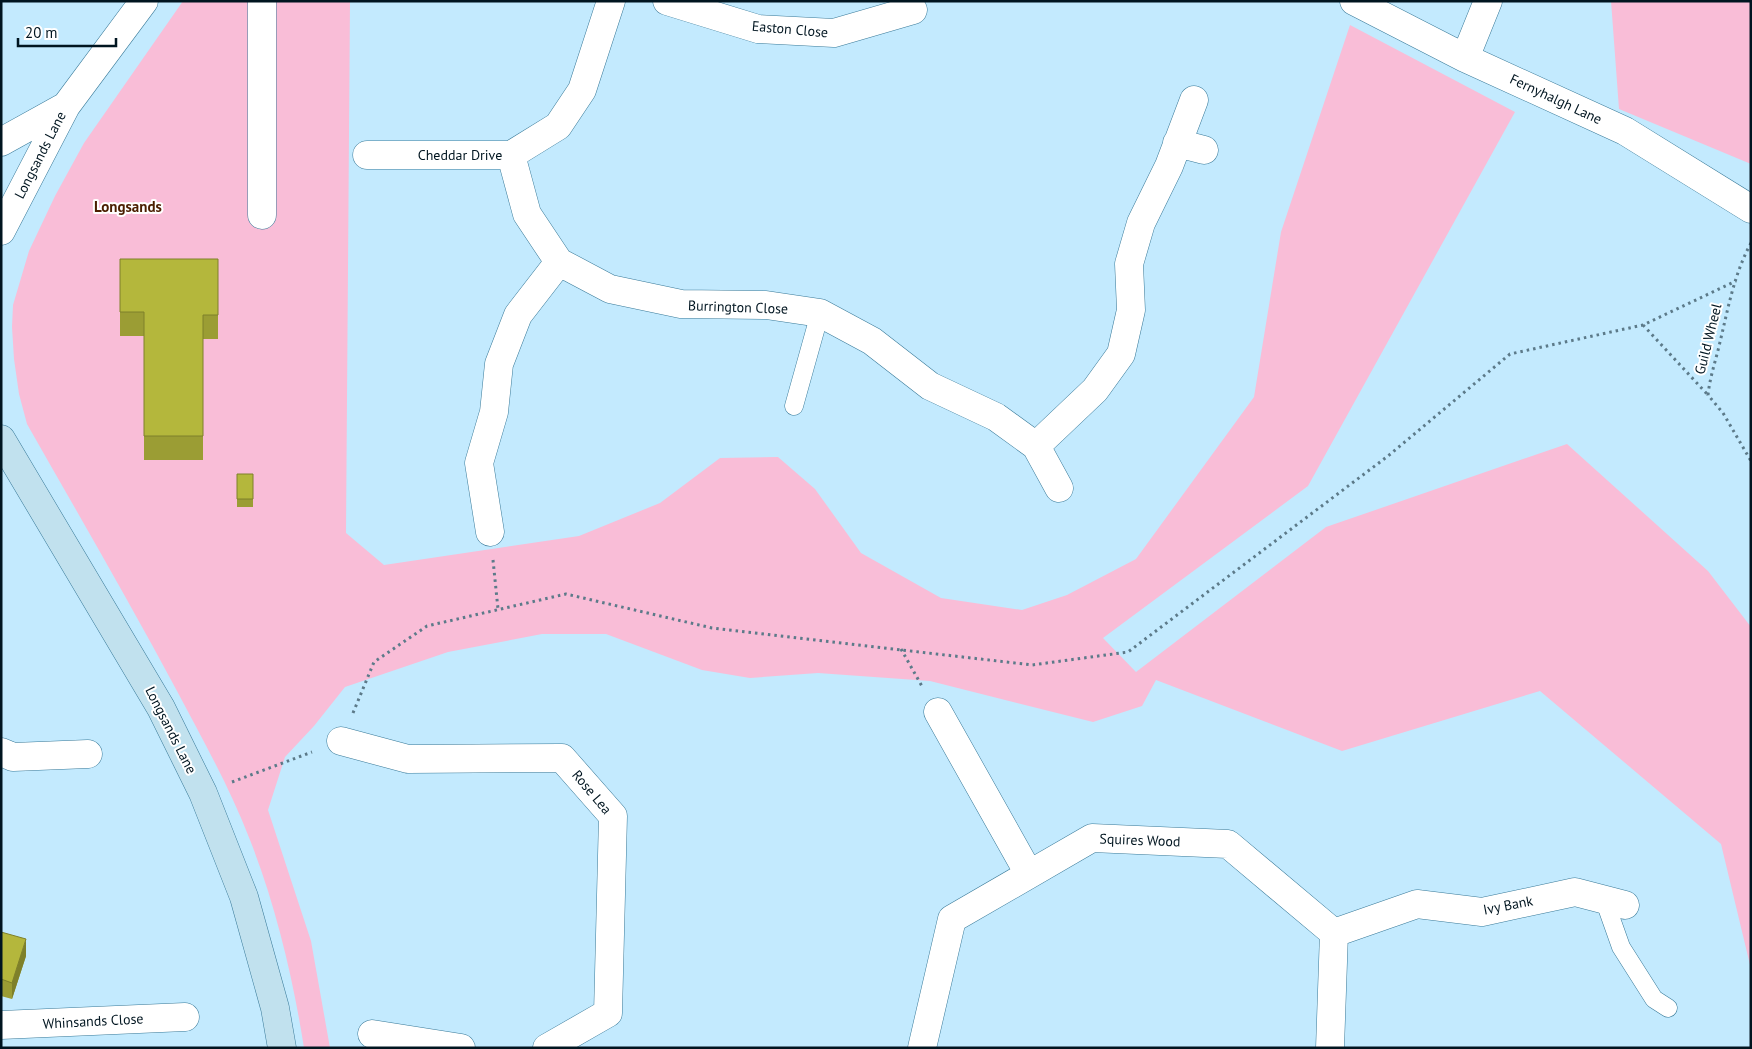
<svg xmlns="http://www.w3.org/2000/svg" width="1752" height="1049" font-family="'PT Sans',sans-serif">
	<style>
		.green { fill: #f9bdd7 }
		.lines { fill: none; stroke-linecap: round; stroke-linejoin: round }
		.service-casing { stroke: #397a99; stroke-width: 19 }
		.minor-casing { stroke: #397a99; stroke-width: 29 }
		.tertiary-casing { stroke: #397a99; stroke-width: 29 }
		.secondary-casing { stroke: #397a99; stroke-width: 29 }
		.path { stroke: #5c7a89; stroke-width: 3; stroke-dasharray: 2.5 4; stroke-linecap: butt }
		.service { stroke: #fff; stroke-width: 18 }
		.minor { stroke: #fff; stroke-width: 28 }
		.tertiary { stroke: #fff; stroke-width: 28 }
		.secondary { stroke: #c1e1ee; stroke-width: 28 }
		.wall { fill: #9b9d34 }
		.shaded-wall { fill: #7e802a }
		.building { fill: #b4b73c; stroke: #7e802a }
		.labels { text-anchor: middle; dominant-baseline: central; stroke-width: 4; stroke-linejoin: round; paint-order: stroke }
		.street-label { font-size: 14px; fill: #001520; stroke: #fff }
		.neighbourhood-label { font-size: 15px; font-weight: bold; fill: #4b1e00; stroke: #fff }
	</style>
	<rect width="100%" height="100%" fill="#c3eafe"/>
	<path class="green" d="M183 1H350L346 533 384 565 579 536 660 503 720 458 778 457 815 489 861 553 941 598 1022 610 1067 595 1136 559 1254 397 1281 232 1350 25 1515 112 1308 486 1103 638 1136 672 1326 527 1567 444 1708 571 1751 627V969L1721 844 1540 691 1342 751 1156 680 1142 706 1093 722 930 681 818 673 750 678 702 670 606 634H542L448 652 345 687 314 726 285 757 268 810 311 941 330 1048H304C293 978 276 906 250 840 230 788 203 740 177 691 129 601 77 512 27 424L19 394 14 359 12 327 13 305 29 251 55 196 84 143Z
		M1611 1H1751V164L1619 109Z"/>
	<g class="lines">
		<g class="service-casing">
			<path id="service" d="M794 406 820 313
				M1604 899 1621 947 1654 999 1668 1008"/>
		</g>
		<g class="minor-casing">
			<path id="minor" d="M667 1 758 29 834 33 913 10
				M1354 1 1465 58 1625 131 1751 209
				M1465 58 1488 1
				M1177 143 1204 150
				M367 155H511L558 126 582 90 611 1
				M511 155 527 214 559 262 610 289 681 304 766 305 820 313 872 341 930 386 996 417 1036 446 1095 390 1121 354 1131 310 1129 264 1141 223 1169 166 1194 100
				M262 215V1
				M1036 446 1059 488
				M490 532 479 463 494 412 499 364 518 315 559 262
				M938 712 1029 874
				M341 741 408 759 562 758 613 816 608 1013 547 1048
				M1 752 13 757 88 754
				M1334 933 1417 904 1482 912 1575 892 1625 905
				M1 1025 185 1017
				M372 1034 461 1048
				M922 1048 952 919 1092 838 1228 844 1334 933 1330 1048"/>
		</g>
		<g class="tertiary-casing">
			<path id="tertiary" d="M1 142 66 106
				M1 231 66 106 144 1"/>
		</g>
		<g class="secondary-casing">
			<path id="secondary" d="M1 439 161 708 203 793 244 897 275 1008 282 1048"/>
		</g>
		<path class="path" d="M1751 243C1734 274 1728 309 1720 342 1716 360 1710 376 1708 395L1723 413 1751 461
			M1643 325 1708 395
			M493 560 498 609
			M901 649 923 688
			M353 713 374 662 427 626 566 594 712 628 1032 665 1128 652 1388 456 1510 354 1643 325 1736 281
			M232 782 312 752"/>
		<use href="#service" class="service"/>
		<use href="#minor" class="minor"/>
		<use href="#tertiary" class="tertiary"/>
		<use href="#secondary" class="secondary"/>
	</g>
	<path class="wall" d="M120 259H218V339H203V460H144V336H120Z
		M237 474H253V507H237Z
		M1 932 26 956 12 999 1 996Z"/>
	<path class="shaded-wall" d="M26 939V956L12 999V983Z"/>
	<path class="building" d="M120 259H218V315H203V436H144V312H120Z
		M237 474H253V499H237Z
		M1 932 26 939 12 983 1 979Z"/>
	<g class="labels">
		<g class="street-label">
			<text transform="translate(790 29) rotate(5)">Easton Close</text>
			<text transform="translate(1556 99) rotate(25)">Fernyhalgh Lane</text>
			<text transform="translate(40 155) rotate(-63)">Longsands Lane</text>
			<text x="460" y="155">Cheddar Drive</text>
			<text transform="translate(738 307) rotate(2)">Burrington Close</text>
			<text transform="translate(1708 339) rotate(-76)">Guild Wheel</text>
			<text transform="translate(171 730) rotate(63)">Longsands Lane</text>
			<text transform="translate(592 792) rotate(50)">Rose Lea</text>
			<text transform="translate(1140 840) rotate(2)">Squires Wood</text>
			<text transform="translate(1508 905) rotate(-11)">Ivy Bank</text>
			<text transform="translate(93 1021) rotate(-3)">Whinsands Close</text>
		</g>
		<g class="neighbourhood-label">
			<text x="128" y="206">Longsands</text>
		</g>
	</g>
	<rect width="1752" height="1049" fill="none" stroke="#001520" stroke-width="5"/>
	<path d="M18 38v8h98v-8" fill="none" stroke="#001520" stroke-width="2.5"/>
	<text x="25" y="38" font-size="15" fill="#001520" stroke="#ffffff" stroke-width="4" paint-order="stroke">20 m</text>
</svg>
